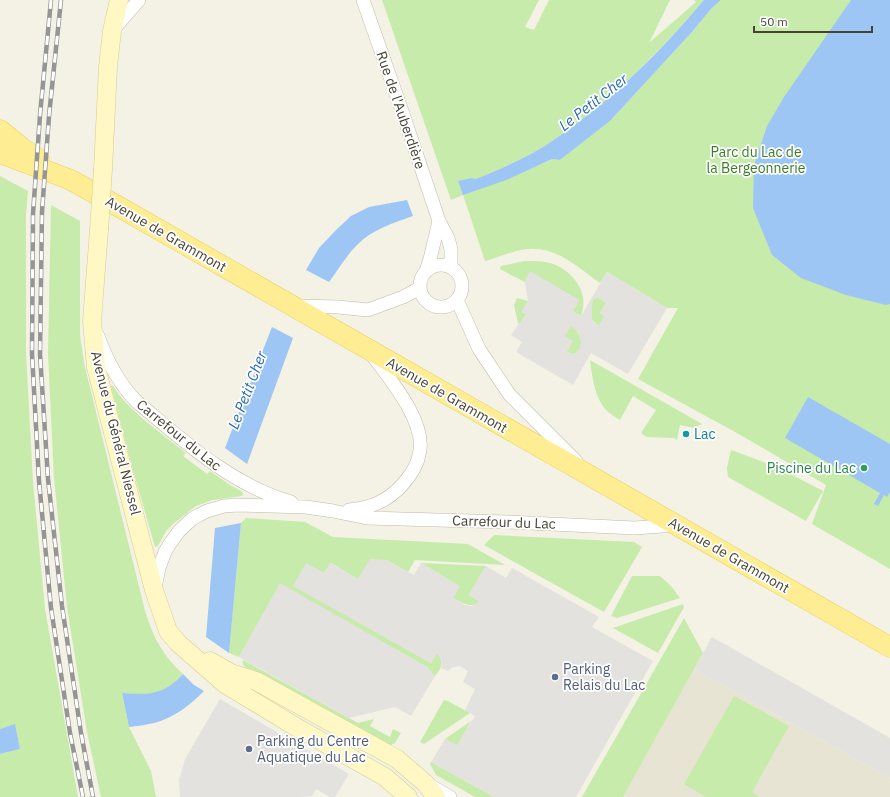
<svg xmlns="http://www.w3.org/2000/svg" width="890" height="797" font-family="'IBM Plex Sans',sans-serif">
	<style>
		.residential { fill: #e8e4d3 }
		.green { fill: #c6ebab }
		.parking { fill: #e4e2de; fill-rule: evenodd }
		.water { fill: #9dc6f4 }
		.lines { fill: none; stroke-linecap: round; stroke-linejoin: round }
		.street-casing { stroke: #c0baa7; stroke-width: 14 }
		.secondary-casing { stroke: #d6cd92; stroke-width: 19 }
		.primary-casing { stroke: #ebd15c; stroke-width: 21 }
		.street { stroke: #fff; stroke-width: 13 }
		.secondary { stroke: #fff8c4; stroke-width: 18 }
		.primary { stroke: #ffed93; stroke-width: 20 }
		.rail-casing { stroke: #959595; stroke-width: 4.5 }
		.rail { stroke: #fff; stroke-width: 3; stroke-dasharray: 9; stroke-linecap: butt }
		.secondary-bridge-casing { stroke: #d6cd92; stroke-width: 19; stroke-linecap: butt }
		.secondary-bridge { stroke: #fff8c4; stroke-width: 18 }
		.culture-dot { fill: #0f9aa8; stroke: #fff; stroke-width: 1.5 }
		.leisure-dot { fill: #2e9e5b; stroke: #fff; stroke-width: 1.5 }
		.service-dot { fill: #5c6f8a; stroke: #fff; stroke-width: 1.5 }
		.labels { text-anchor: middle; dominant-baseline: central; stroke-width: 3.5; stroke-linejoin: round; paint-order: stroke }
		.street-label { font-size: 14px; fill: #464234; stroke: #fff }
		.park-label { font-size: 14px; fill: #3b7c24; stroke: #fff }
		.culture-label { font-size: 14px; fill: #0d838f; stroke: #fff; text-anchor: start }
		.leisure-label { font-size: 14px; fill: #27864d; stroke: #fff; text-anchor: end }
		.service-label { font-size: 14px; fill: #4e5e75; stroke: #fff; text-anchor: start }
		.water-label { font-size: 15px; font-style: italic; fill: #2769b9; stroke: #fff }
	</style>
	<rect width="100%" height="100%" fill="#f4f1e5"/>
	<path class="residential" d="M694 669 890 778V797H623Z"/>
	<path class="green" d="M382 0H539L525 27 534 30 549 0H670L649 43 696 2 694 0H704C661 50 610 102 555 139 531 156 503 168 476 179L471 178 458 181 509 179 552 159 560 160 610 121 691 33 712 8 721 0H890V569L812 524 826 485 737 433 638 379 678 308H667L607 272 600 283C576 266 553 243 521 250 509 252 497 258 485 261L463 195 451 200Z
		M0 176 28 191 26 214V353L33 482 45 609 78 797H0V754L20 749 15 725 0 729Z
		M51 205 80 221V335L84 363 145 611C154 639 162 654 183 674 174 685 159 695 145 695 137 694 129 693 122 693L129 727 151 771 156 797H101L87 732 67 607 54 478 48 354Z
		M525 261C533 261 542 261 550 263 565 267 580 281 583 297 584 304 583 310 581 316L573 311 579 300 530 272 525 282 500 269 501 266Z
		M517 298 528 301 522 312 526 314 520 325 518 323 514 305Z
		M596 298H599L606 303 600 313 605 316 599 326 592 320C592 314 591 306 593 300Z
		M571 325C580 332 587 347 574 354L567 352 564 336Z
		M590 360 702 424 694 428 680 425 677 440 674 438 647 437 641 433 656 410 633 396 620 420C614 416 607 412 603 406 594 393 592 375 590 360Z
		M111 386H113C126 409 165 436 186 453L183 456 207 474 210 471 230 485 241 491 243 494 242 496 212 500 196 506 173 524 166 531 158 546 155 547 133 470Z
		M731 450 777 467 823 491 806 521 728 477 727 468Z
		M246 518 305 522 333 537 468 544 505 565 415 560 408 572 386 560 358 579 331 563 324 573 306 564 294 586 431 663 437 653C445 661 441 669 435 676L427 667 280 584 239 657 229 653 241 523Z
		M494 535 634 542 642 547 604 612 484 545Z
		M421 563 486 566 469 595 479 601 477 604C467 607 461 602 453 598L459 586Z
		M632 576H660L671 586 680 598 617 618 611 616Z
		M683 604 684 607 658 653 613 628Z
		M684 618 703 653 623 797H582Z
		M243 660 358 723 374 719 370 726 390 737 393 729 401 733 395 743 389 746 254 670C248 669 241 667 243 660Z
		M734 696 789 726 752 792 760 797H706L684 784Z
		M444 700 448 701 470 713 424 744 420 742Z
		M471 721 457 746 445 739Z
		M431 762 494 797H475L436 775 430 764Z"/>
	<path class="parking" d="M530 271 579 300 573 311 581 316 607 272 667 308 628 374 591 353 573 385 516 352 522 342 511 335 526 314 521 312 528 301 525 282ZM596 298H599L606 303 600 313 604 316 599 326 592 321V305L593 300ZM571 326 578 332 581 340 580 347 577 352 574 354 567 352 573 341 565 336Z
		M370 559 386 560 414 575 421 563 460 586 453 598 465 605 471 606 477 604 479 601 469 595 486 566 506 578 512 568 599 617 592 627 653 661 576 797H494L431 762 445 739 457 745 475 716 465 710 475 689 463 682 468 671 460 666 453 667 448 671 441 668 442 661 440 656 437 654 431 663 293 586 306 563 324 573 330 563 358 579Z
		M280 583 427 667 435 676 411 716 395 707 349 718 239 657Z
		M712 637 890 738V778L694 669Z
		M220 699 349 774 335 797H330L316 789 312 796 302 797H180L179 780 185 759Z"/>
	<path class="water" d="M704 0H721L712 8 691 33 610 121 560 160 552 159 509 179 463 195 458 181 471 178 476 179C503 168 531 156 555 139 610 102 661 51 704 0Z
		M851 0H890V304L886 305 846 295 801 278 772 255 753 208 754 165 767 126 784 97Z
		M407 200 413 216C394 223 372 229 357 245 346 256 338 270 329 282L306 270 319 248 336 230 351 216 369 207Z
		M272 327 293 338 247 464 225 448Z
		M808 397 890 444V492L887 497 884 495 878 506 874 504 880 493 785 438Z
		M241 523 229 653 206 637 215 528Z
		M183 674 194 685 204 691C190 705 174 718 154 723 146 725 137 726 129 727L122 693C149 695 164 695 183 674Z
		M15 724 20 749 0 754V729Z"/>
	<g class="lines">
		<g class="street-casing">
			<path id="street" d="M363 0 402 111 439 221 448 238 451 249V267
				M113 30 139 0
				M420 286a21 21 0 1 1 42 0a21 21 0 1 1-42 0Z
				M426 271 430 259 439 221
				M457 300 479 349 509 394 576 461
				M296 306 338 307 368 310 403 297 420 288
				M98 336C107 361 118 383 137 402 184 441 231 485 291 502
				M349 510C371 508 388 501 403 484 410 476 417 467 419 455 428 424 390 379 372 355
				M155 588 159 568 165 552 169 545 179 531 192 519 199 515 207 511 224 506 237 505 306 507 333 511 367 518 507 522 635 528 676 525
				M429 785 450 797"/>
		</g>
		<g class="secondary-casing">
			<path id="secondary" d="M103 169 108 67 112 31 119 0
				M99 230 92 321 96 367 154 590 168 631 178 643 225 684 296 727 385 777 408 797
				M210 661 231 673 256 681 397 759 425 783 436 797"/>
		</g>
		<g class="primary-casing">
			<path id="primary" d="M0 130 22 148 39 159
				M0 153 71 180 121 208 890 647"/>
		</g>
		<use href="#street" class="street"/>
		<use href="#secondary" class="secondary"/>
		<use href="#primary" class="primary"/>
		<g class="rail-casing">
			<path id="rail" d="M51 0 40 115 33 214 32 354 39 481 51 608 70 733 83 797
				M61 0 49 116 42 212 40 354 48 479 62 606 81 733 93 797"/>
		</g>
		<use href="#rail" class="rail"/>
		<g class="secondary-bridge-casing">
			<path id="secondary-bridge" d="M99 230 103 169"/>
		</g>
		<use href="#secondary-bridge" class="secondary-bridge"/>
	</g>
	<circle class="culture-dot" cx="686" cy="434" r="4"/>
	<circle class="leisure-dot" cx="864" cy="468" r="4"/>
	<g class="service-dot">
		<circle cx="555" cy="677" r="4"/>
		<circle cx="249" cy="749" r="4"/>
	</g>
	<g class="labels">
		<g class="street-label">
			<text transform="translate(401 110) rotate(71)">Rue de l'Auberdière</text>
			<text transform="translate(166 234) rotate(30)">Avenue de Grammont</text>
			<text transform="translate(447 395) rotate(30)">Avenue de Grammont</text>
			<text transform="translate(116 433) rotate(76)">Avenue du Général Niessel</text>
			<text transform="translate(179 435) rotate(39)">Carrefour du Lac</text>
			<text transform="translate(504 522) rotate(2)">Carrefour du Lac</text>
			<text transform="translate(729 555) rotate(30)">Avenue de Grammont</text>
		</g>
		<g class="park-label">
			<text x="756" y="152">Parc du Lac de<tspan x="756" dy="16">la Bergeonnerie</tspan></text>
		</g>
		<g class="culture-label">
			<text x="694" y="434">Lac</text>
		</g>
		<g class="leisure-label">
			<text x="856" y="468">Piscine du Lac</text>
		</g>
		<g class="service-label">
			<text x="563" y="669">Parking<tspan x="563" dy="16">Relais du Lac</tspan></text>
			<text x="257" y="741">Parking du Centre<tspan x="257" dy="16">Aquatique du Lac</tspan></text>
		</g>
		<g class="water-label">
			<text transform="translate(593 102) rotate(-38)">Le Petit Cher</text>
			<text transform="translate(247 390) rotate(-69)">Le Petit Cher</text>
		</g>
	</g>
	<path d="M754 26v6h118v-6" fill="none" stroke="#464234" stroke-width="2"/>
	<text x="760" y="26" font-size="12" fill="#464234" stroke="#ffffff" stroke-width="3" paint-order="stroke">50 m</text>
</svg>
